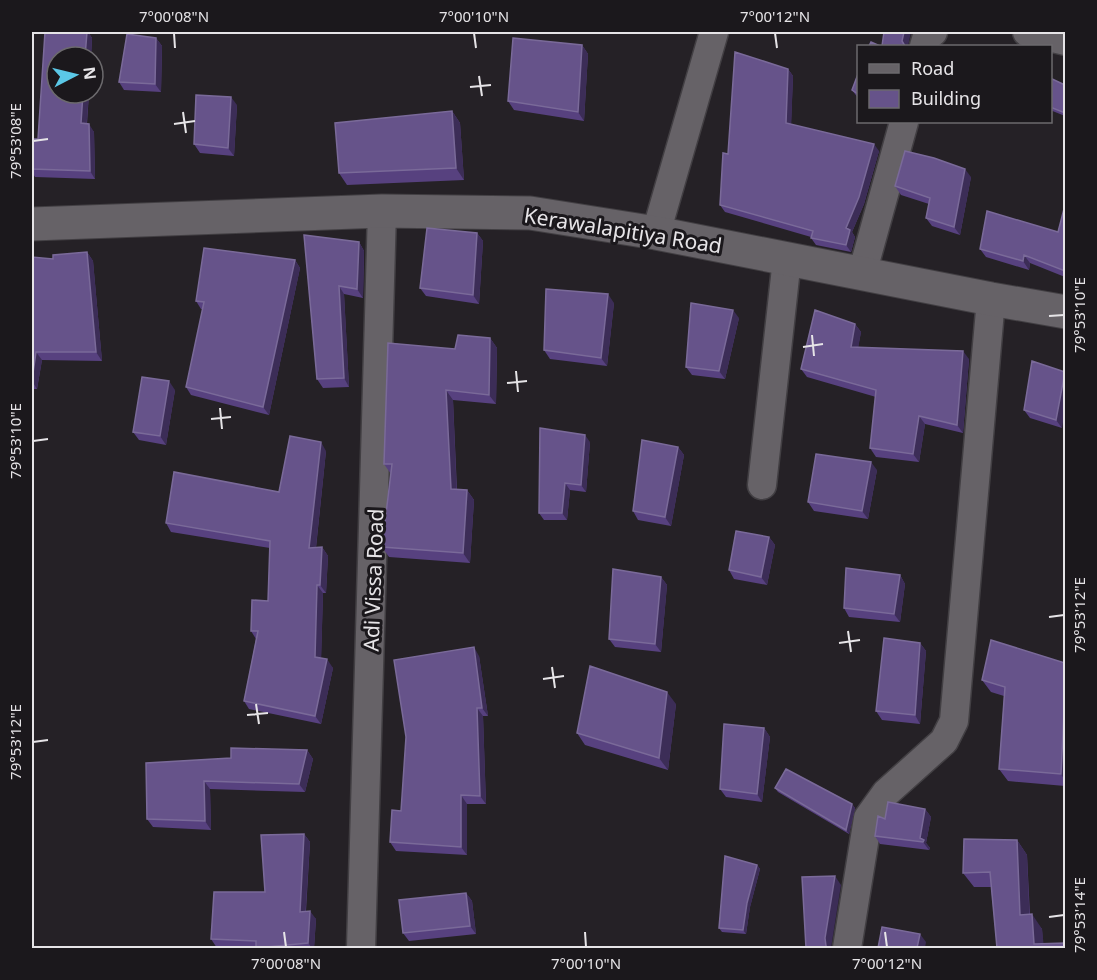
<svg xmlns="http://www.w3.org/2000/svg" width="1097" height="980" font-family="'Noto Sans',sans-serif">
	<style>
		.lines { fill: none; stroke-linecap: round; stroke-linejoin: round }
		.minor-casing { stroke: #423f43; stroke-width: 31 }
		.tertiary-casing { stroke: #423f43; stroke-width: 35 }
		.minor { stroke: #666267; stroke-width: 28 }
		.tertiary { stroke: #666267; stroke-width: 33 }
		.wall { fill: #57417f }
		.shaded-wall { fill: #3c2d57 }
		.building { fill: #66538a; stroke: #7a6a99; stroke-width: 1.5 }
		.ticks { fill: none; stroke: #e6e4e7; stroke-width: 2 }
		.labels { text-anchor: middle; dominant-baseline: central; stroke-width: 6; stroke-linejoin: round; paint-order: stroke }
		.street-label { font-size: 21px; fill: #e6e4e7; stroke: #1b181c }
		.neatline { fill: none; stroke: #e6e4e7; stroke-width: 2 }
		.ticks-label { font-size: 15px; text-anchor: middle; fill: #e6e4e7 }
	</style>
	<rect width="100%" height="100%" fill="#252126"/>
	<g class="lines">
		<g class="minor-casing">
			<path id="minor" d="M1027 32 1066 41
				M924 46 927 36 933 32
				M656 233 714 32
				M862 274 904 122
				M762 485 787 259
				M361 948 382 211
				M847 948 868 818 886 793 944 741 954 721 991 299"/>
		</g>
		<g class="tertiary-casing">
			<path id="tertiary" d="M32 224 382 211 530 213 656 233 991 299 1066 312"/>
		</g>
		<use href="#minor" class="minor"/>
		<use href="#tertiary" class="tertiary"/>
	</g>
	<path class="wall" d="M45 32H88L92 38 91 57H57V93H89L87 124 94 132 95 179 35 177 32 172V148L38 139Z
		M156 38 162 46 161 92 124 90 119 82Z
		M582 45 588 54 584 121 514 110 508 101Z
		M788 69 793 76 791 124 879 151 864 204 852 232 855 237 851 252 816 245 811 238V237L725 212 720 205 728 154Z
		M858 74V98L852 90Z
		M1050 78 1065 85V116L1050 110Z
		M237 105 234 156 200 153 194 144Z
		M452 111 460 123 464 180 347 185 339 173Z
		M971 177 960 235 932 226 926 218 929 204 901 195 895 186Z
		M1065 205V277L1030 263 1029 270 986 257 980 249 1058 232Z
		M477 233 483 241 479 304 426 296 420 288Z
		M304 235 359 242 364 251 363 298 344 294 349 387 323 388 317 379Z
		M87 252 93 261 102 361 42 360 37 389H32V257L53 259Z
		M295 260 300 268 269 415 191 395 186 387 203 309H201L196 301Z
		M614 303 607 366 550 359 544 350Z
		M739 318 725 379 692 375 686 367Z
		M855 324 861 332 858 347 969 359 963 433 925 424 919 462 876 457 870 448 876 397 807 377 801 369Z
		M490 338 497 348 496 404 453 400 457 490H467L474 500 470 563 389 557 382 547 391 474 384 464 455 349Z
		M1032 361 1062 428 1030 418 1024 410Z
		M175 390 166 445 139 440 133 432Z
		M590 442 586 492 570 490 567 520H544L539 513Z
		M678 447 684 455 671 526 638 520 633 511Z
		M326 451 316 548 322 547 328 556 326 593H323L321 658 333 668 321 724 249 709 244 701 256 639 251 631 268 601 270 548 171 532 166 523 279 492Z
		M877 470 868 519 814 511 808 502Z
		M769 537 775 545 767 585 734 579 729 570Z
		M900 575 905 584 900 622 849 617 844 608Z
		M661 577 667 585 661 652 615 647 609 639Z
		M920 643 926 651 920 724 882 720 876 711Z
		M479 656 488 716H483L486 804H467V855L396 851 390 842Z
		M1065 663V786L1008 781 999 769 1004 696 991 692 982 680Z
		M676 704 668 770 585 745 577 733Z
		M764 728 770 737 762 802 726 797 720 789Z
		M307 750 313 759 305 792 210 789 211 830 153 827 147 819 231 758Z
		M775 788 852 804 855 808 849 834 778 792Z
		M925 809 931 817 926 843 930 848 929 850 880 844 875 836 885 819Z
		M304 834 310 842 306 911 316 919 314 948H217L211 939 265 892Z
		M1017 840 1027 855 1030 915 1042 929 1043 944 997 948 991 887H974L963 873Z
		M757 865 760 869 750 907 746 934 722 932 719 928Z
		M466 893 472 901 476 934 409 941 403 933Z"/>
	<path class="shaded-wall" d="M87 32H88L92 38 91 57H85Z
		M904 32H911L908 46H905L902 41Z
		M156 38 162 46 161 92 155 84Z
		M582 45 588 54 584 121 578 112Z
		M788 69 793 76 791 130 786 123Z
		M83 93H89L86 131 81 123Z
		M231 97 237 105 234 156 228 148Z
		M452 111 460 123 464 180 456 168Z
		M89 124 94 132 95 179 90 171Z
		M874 144 879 151 864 204 852 232 855 237 851 252 846 245V228Z
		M965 169 971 177 960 235 954 227Z
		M477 233 483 241 479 304 473 295Z
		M359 242 364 251 363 298 357 289Z
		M87 252 93 261 102 361 96 352Z
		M1024 255 1030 263 1029 270 1023 261Z
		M295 260 300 268 269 415 263 407Z
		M339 286 344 294 349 387 344 378Z
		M608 294 614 303 607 366 601 358Z
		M733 310 739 318 725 379 719 371Z
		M855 324 861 332 857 355 851 347Z
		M490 338 497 348 496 404 489 395Z
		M963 351 969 359 963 433 957 425Z
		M36 352 42 360 37 389 32 381Z
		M1065 372V411L1062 428 1056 420Z
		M169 381 175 390 166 445 160 436Z
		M446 390 453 400 457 499 451 489Z
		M919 416 925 424 919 462 913 454Z
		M585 435 590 442 586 492 581 485Z
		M321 442 326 451 315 556 309 548Z
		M678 447 684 455 671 526 665 517Z
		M871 462 877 470 868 519 862 511Z
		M565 483 570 490 567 520 562 513Z
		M467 490 474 500 470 563 463 553Z
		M769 537 775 545 767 585 761 577Z
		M322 547 328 556 326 593 320 585Z
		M900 575 905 584 900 622 894 614Z
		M661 577 667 585 661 652 655 644Z
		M317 585 323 593 321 665 315 657Z
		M920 643 926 651 920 724 915 715Z
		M474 647 479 656 488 716 482 708Z
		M327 659 333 668 321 724 315 716Z
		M667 692 676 704 668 770 659 758Z
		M477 708 483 716 486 804 480 796Z
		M1064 712 1065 714V781L1061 774Z
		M764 728 770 737 762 802 757 794Z
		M307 750 313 759 305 792 299 784Z
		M204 781 210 789 211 830 205 821Z
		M461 795 467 804V855L461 847Z
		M852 804 855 808 849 834 846 830Z
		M925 809 931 817 926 843 930 848 929 850 920 838Z
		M304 834 310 842 305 920 300 912Z
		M1017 840 1027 855 1030 930 1020 915Z
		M757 865 760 869 750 907 746 934 743 930 747 903Z
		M835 876 841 885 831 948H828L826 946 825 938Z
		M466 893 472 901 476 934 470 926Z
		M310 911 316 919 314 948H312L308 943Z
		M1032 914 1042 929 1044 948 1034 944Z
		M920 934 926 942 925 948H917Z"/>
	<path class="building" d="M45 32H87L85 57H57V93H83L81 123 89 124 90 171 32 169V139H38Z
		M884 32H904L902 41 905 46H882Z
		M127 34 156 38 155 84 119 82Z
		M513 38 582 45 578 112 508 101Z
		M871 42 880 46H869Z
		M735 52 788 69 786 123 874 144 859 197 846 228 850 230 846 245 811 238 813 231 720 205 723 153 728 154Z
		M858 74V94L852 90Z
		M1050 78 1065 85V113L1050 107Z
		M196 95 231 97 228 148 194 144Z
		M452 111 456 168 339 173 335 123Z
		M905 151 934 158 965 169 954 227 926 218 930 198 895 186Z
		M1065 205V271L1024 255 1023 261 980 249 987 211 1058 232Z
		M427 228 477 233 473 295 420 288Z
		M304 235 359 242 357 289 339 286 344 378 317 379Z
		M204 248 295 260 263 407 186 387 204 302 196 301Z
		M87 252 96 352H36L32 380V257L53 259V255Z
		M546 289 608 294 601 358 544 350Z
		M691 303 733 310 719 371 686 367Z
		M815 310 855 324 851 347 963 351 957 425 919 416 913 454 870 448 876 390 801 369Z
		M458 335 490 338 489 395 446 390 451 489 467 490 463 553 382 547 392 464H384L388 343 455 349Z
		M1032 361 1065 372 1056 420 1024 410Z
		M142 377 169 381 160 436 133 432Z
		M540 428 585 435 581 485 565 483 562 513H539Z
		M290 436 321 442 309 548 322 547 320 585H317L315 657 327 659 315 716 244 701 258 631H251L252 600 268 601 270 541 166 523 174 472 279 492Z
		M642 440 678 447 665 517 633 511Z
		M816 454 871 462 862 511 808 502Z
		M736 531 769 537 761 577 729 570Z
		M846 568 900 575 894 614 844 608Z
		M613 569 661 577 655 644 609 639Z
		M884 638 920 643 915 715 876 711Z
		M991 640 1065 663V712H1064L1061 774 999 769 1005 687 982 680Z
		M474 647 482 708H477L480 796 461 795V847L390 842 392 810 401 811 406 737 394 660Z
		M590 666 667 692 659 758 577 733Z
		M724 724 764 728 757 794 720 789Z
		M231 748 307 750 299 784 204 781 205 821 147 819 146 763 231 758Z
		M786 769 852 804 846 830 775 788Z
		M888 802 925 809 920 838 924 840 923 842 875 836 878 816 885 819Z
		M304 834 300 912 310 911 308 943 256 948V941L211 939 214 892H265L261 835Z
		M964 839 1017 840 1020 915 1032 914 1034 944 1065 943V948H997L990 872 963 873Z
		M725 856 757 865 747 903 743 930 719 928Z
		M835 876 825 938 826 946 828 948H806L802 877Z
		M466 893 470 926 403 933 399 900Z
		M882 927 920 934 917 948H878Z"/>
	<path class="ticks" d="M174 33 175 48M474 33 476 48M775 33 777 48M479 76 482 96M470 87 491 85M183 112 186 133M174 124 195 121M33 141 48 139M1049 316 1064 315M812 335 814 356M803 347 823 344M516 371 518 392M507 383 527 381M220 408 222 429M211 419 231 417M33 441 48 439M1049 617 1064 615M848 631 851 652M839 643 860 640M552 667 555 688M543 679 564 676M256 704 259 724M247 715 268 713M33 742 48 740M1049 917 1064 915M284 932 286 947M585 932 586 947M885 932 887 947"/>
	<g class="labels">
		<g class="street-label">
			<text transform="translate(623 230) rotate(9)">Kerawalapitiya Road</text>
			<text transform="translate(373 580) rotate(-88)">Adi Vissa Road</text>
		</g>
	</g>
	<rect width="1097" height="980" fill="none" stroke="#1b181c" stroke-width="66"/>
	<rect x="857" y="45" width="195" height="78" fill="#1b181c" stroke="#6c6a6d" stroke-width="1.5"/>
	<rect x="869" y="64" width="30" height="9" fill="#666267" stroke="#6c6a6d" stroke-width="1.5"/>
	<text x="911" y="75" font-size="18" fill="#e6e4e7">Road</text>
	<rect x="869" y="90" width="30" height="18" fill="#66538a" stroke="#6c6a6d" stroke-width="1.5"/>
	<text x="911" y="105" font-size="18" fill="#e6e4e7">Building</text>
	<g transform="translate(75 75) rotate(83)"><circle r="28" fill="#1b181c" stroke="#6c6a6d" stroke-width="1.5"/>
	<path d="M0-4.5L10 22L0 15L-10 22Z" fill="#5bc8e7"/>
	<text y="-9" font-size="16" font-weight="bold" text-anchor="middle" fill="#e6e4e7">N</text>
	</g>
	<rect x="33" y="33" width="1031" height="914" class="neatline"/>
	<g class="ticks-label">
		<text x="174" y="22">7°00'08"N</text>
		<text x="474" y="22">7°00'10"N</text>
		<text x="775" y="22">7°00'12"N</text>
		<text transform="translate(16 141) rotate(-90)" y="5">79°53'08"E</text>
		<text transform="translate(1080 315) rotate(-90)" y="5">79°53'10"E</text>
		<text transform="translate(16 441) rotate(-90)" y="5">79°53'10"E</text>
		<text transform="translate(1080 615) rotate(-90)" y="5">79°53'12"E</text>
		<text transform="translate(16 742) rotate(-90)" y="5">79°53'12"E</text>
		<text transform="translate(1080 915) rotate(-90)" y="5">79°53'14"E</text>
		<text x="286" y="969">7°00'08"N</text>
		<text x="586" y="969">7°00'10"N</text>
		<text x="887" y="969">7°00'12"N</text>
	</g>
</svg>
